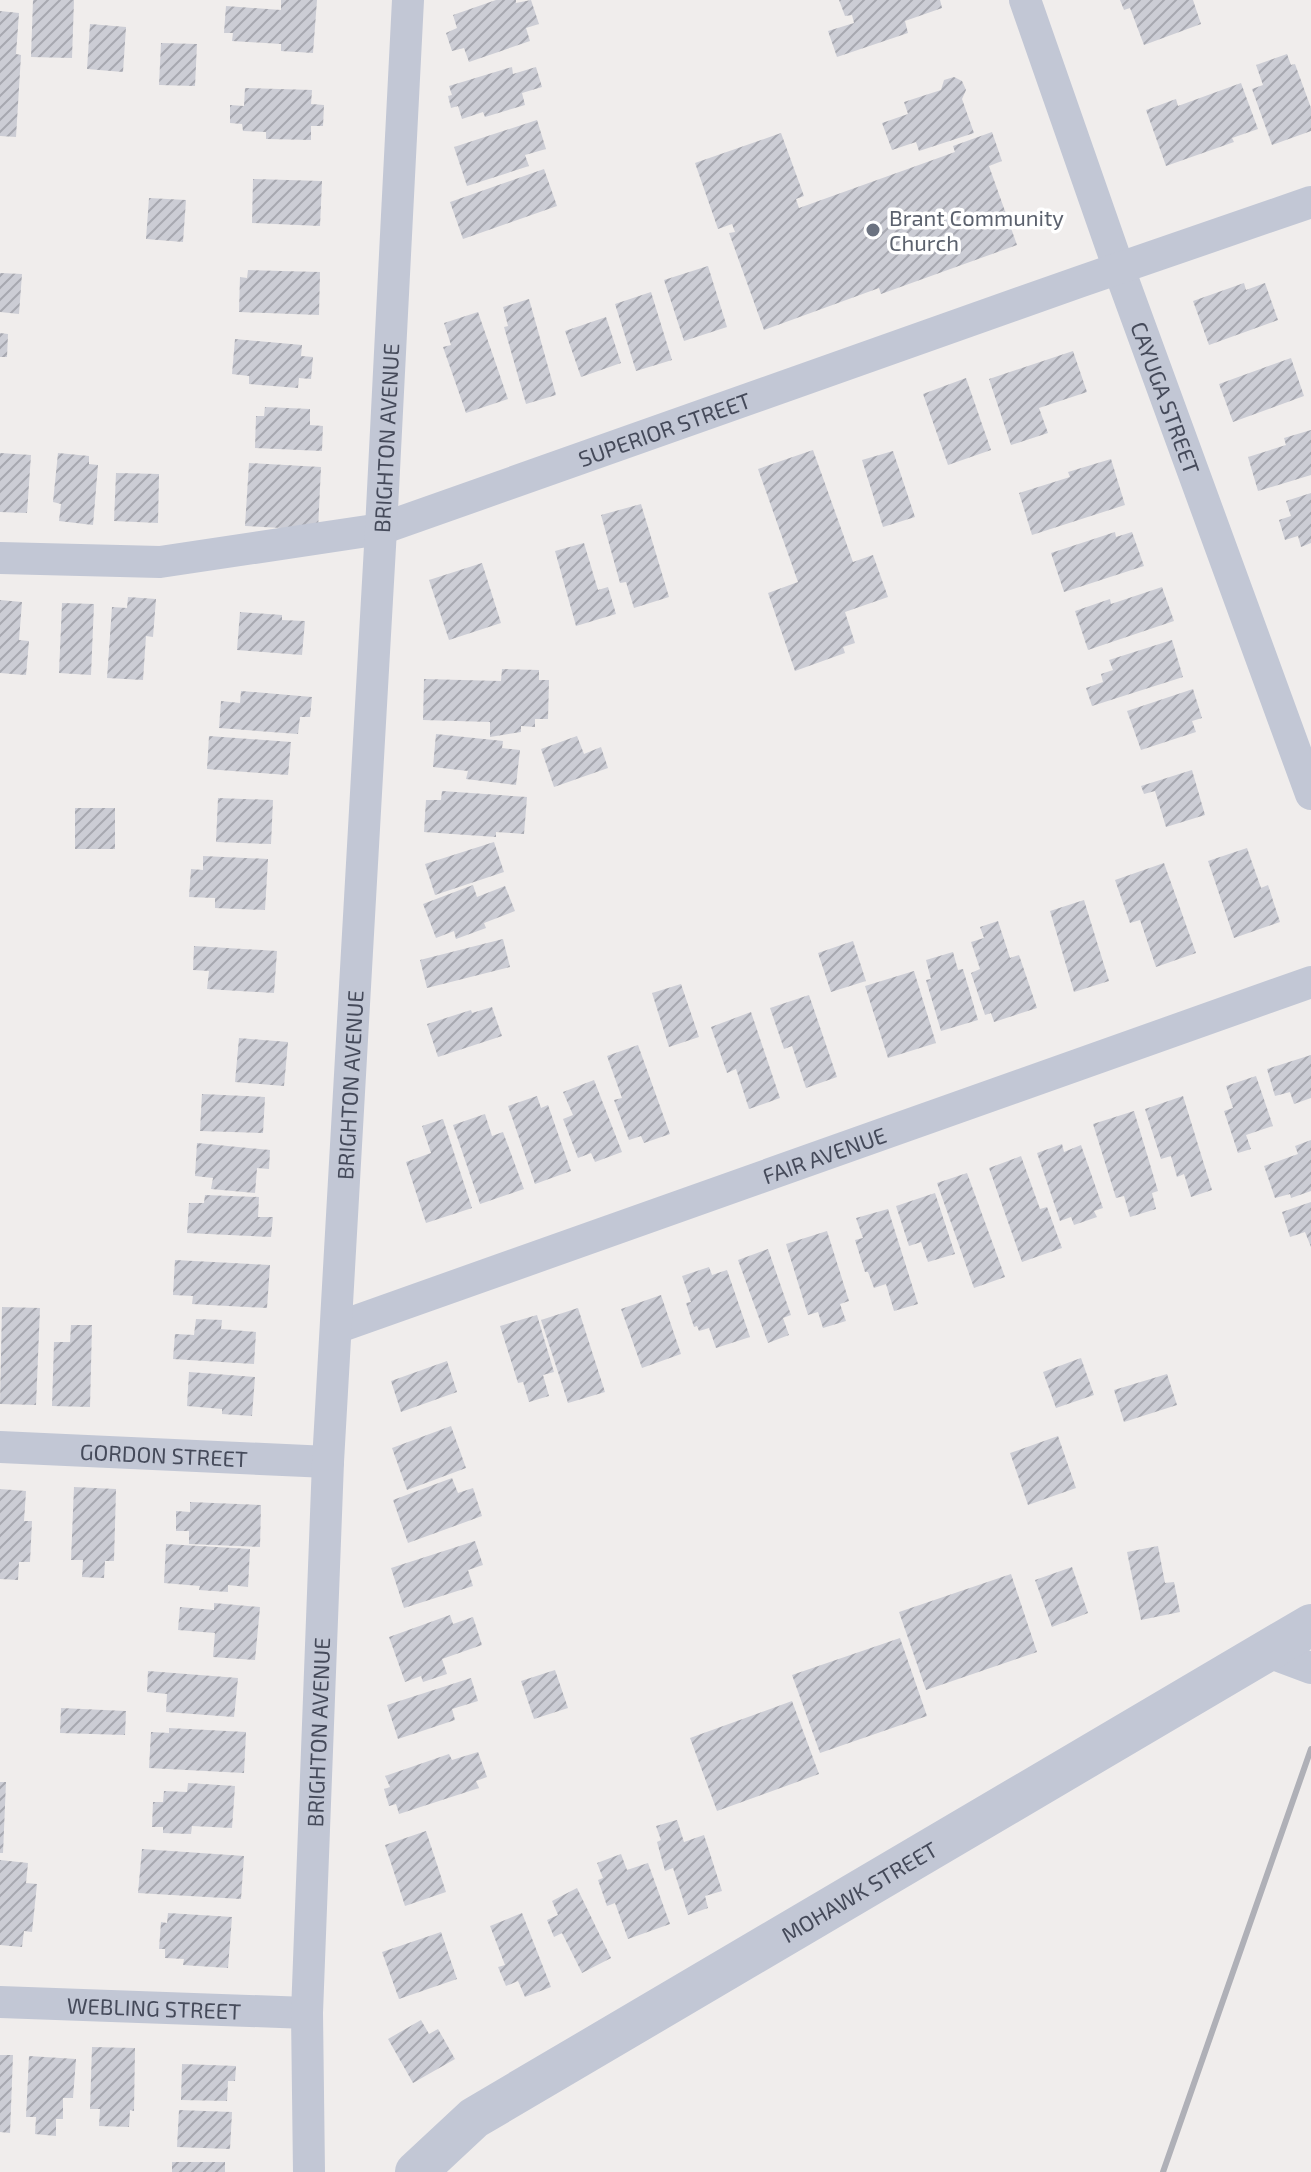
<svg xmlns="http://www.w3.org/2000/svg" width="1311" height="2172" font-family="'Exo 2',sans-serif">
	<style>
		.building { fill: url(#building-hatch) }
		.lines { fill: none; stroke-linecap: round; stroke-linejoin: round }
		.minor { stroke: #c2c7d5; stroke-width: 32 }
		.tertiary { stroke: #c2c7d5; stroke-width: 42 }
		.rail { stroke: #afb0b7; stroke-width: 6 }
		.worship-dot { fill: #6b7280; stroke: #fff; stroke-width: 3 }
		.labels { text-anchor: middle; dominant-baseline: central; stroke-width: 7; stroke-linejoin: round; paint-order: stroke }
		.worship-label { font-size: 22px; fill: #5b616d; stroke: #fff; text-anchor: start }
		.street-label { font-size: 22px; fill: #454a5a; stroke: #fff }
	</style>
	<defs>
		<pattern id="building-hatch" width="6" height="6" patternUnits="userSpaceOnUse" patternTransform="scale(2)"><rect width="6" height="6" fill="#cccdd5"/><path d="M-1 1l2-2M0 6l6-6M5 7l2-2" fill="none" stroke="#a7a8b0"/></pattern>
	</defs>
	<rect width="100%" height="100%" fill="#f0edec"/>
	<path class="building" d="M33 0H74L72 58 31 57Z
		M281 0H317L313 53 281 51V44L232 41 233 33H224L226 6 281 10Z
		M496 0H516V3L531 0 539 24 526 28 530 41 469 62 464 48 452 51 446 33 457 28 453 15Z
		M839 0H940L942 8 905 21 908 33 837 57 828 31 854 23 852 15 845 16Z
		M1120 0H1193L1201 24 1144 45 1130 8 1124 10Z
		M0 11 19 13 16 54 21 55 16 137 0 136Z
		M90 24 126 27 123 72 87 69Z
		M161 43 197 44 195 86 159 85Z
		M1287 54 1291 65 1295 64 1311 108V131L1272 145 1252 89 1263 85 1256 65Z
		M512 67 513 74 536 67 542 87 522 93 525 105 485 117 483 112 462 119 458 106 451 108 448 96 452 95 449 86Z
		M954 77 962 81 966 90 962 99 974 133 919 151 916 142 892 150 882 123 908 114 904 102 941 90 944 80Z
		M1241 83 1258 129 1232 138 1234 142 1166 166 1146 110 1176 99 1178 106Z
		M245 88 312 90 311 104 324 105 323 126H311V140L266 139V132L243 131 242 124 230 123V105L244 106Z
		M537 120 546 149 525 155 529 166 467 186 454 147Z
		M992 132 1002 161 989 166 1017 245 881 294 879 288 764 330 729 233 735 232 732 224 718 229 695 163 781 133 804 196 796 199 799 208 955 152 953 146Z
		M544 169 557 206 463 239 450 202Z
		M253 179 322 181 320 226 252 223Z
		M149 198 186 200 183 242 146 239Z
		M708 266 727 327 684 341 664 280Z
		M248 270 320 272 319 315 239 312 240 277 247 278Z
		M0 273 22 274 19 314 0 312Z
		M1244 283 1246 290 1265 283 1278 320 1209 345 1193 301Z
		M651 292 672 360 636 371 615 304Z
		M529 299 556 395 526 404 504 327 508 326 503 307Z
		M478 312 508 399 466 413 443 347 451 345 444 323Z
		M606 317 621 363 581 377 565 331Z
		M0 333 8 334 7 357H0Z
		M235 339 302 345 301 356 313 357 311 379 299 378 298 388 249 384V376L232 374Z
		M1073 351 1087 392 1039 408 1048 433 1011 445 989 379Z
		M1291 358 1304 396 1233 422 1219 384Z
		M966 378 991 450 948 465 923 394Z
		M265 407 310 409V425L323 426 322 451 255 448 256 416H264Z
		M1311 430V475L1258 491 1248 457 1286 445 1284 438Z
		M813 450 853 562 873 555 888 597 845 612 855 643 843 647 845 653 795 671 768 593 798 582 758 469Z
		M893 451 915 517 883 527 862 460Z
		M0 453 31 455 27 513 0 512Z
		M58 453 89 456V464L98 465 93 525 59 521 61 504 53 502Z
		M1111 459 1125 505 1032 535 1019 493 1070 477 1068 472Z
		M249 463 321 467 318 530 245 526Z
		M116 473 159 474 158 523 114 521Z
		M1311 493V543L1301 547 1298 536 1285 540 1279 520 1291 516 1286 501Z
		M641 504 669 597 634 608 626 582 620 583 601 515Z
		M1115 532 1116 537 1132 532 1144 566 1064 592 1051 553Z
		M584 543 598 590 608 587 616 614 576 626 555 551Z
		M482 563 501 623 449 640 429 580Z
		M1162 587 1174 621 1088 650 1075 611 1110 599 1111 604Z
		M128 597 156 599 153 637 146 636 143 680 107 678 112 607 127 608Z
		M0 600 22 602 19 640 29 641 26 675 0 673Z
		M62 603 94 604 91 675 59 673Z
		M240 612 282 615V620L305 621 302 655 237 650Z
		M1172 640 1183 677 1092 706 1086 688 1103 682 1101 674 1113 670 1109 660Z
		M502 669 539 670V680H549L548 719H535V727L521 726V732L490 737V722L423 720 424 679 501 681Z
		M1193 689 1202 718 1192 721 1196 732 1141 750 1127 711Z
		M241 691 312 697 310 717H300L298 734 219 728 221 701 240 703Z
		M436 734 503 741 502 748 520 750 516 785 466 779 468 771 433 767Z
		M209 736 291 742 288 775 207 769Z
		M577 736 584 754 601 747 608 768 554 787 541 749Z
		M1192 770 1205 815 1166 827 1155 791 1144 794 1141 786Z
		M442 791 527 797 524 834 496 832V837L424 832 426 800H441Z
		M218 798 273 800 271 844 216 842Z
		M75 808H115V849H75Z
		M494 842 504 872 435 895 425 864Z
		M1247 848 1261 888 1268 885 1280 922 1234 938 1208 861Z
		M203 856 268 859 265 910 215 908V898L189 897 191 869 203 870Z
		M1164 863 1196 953 1156 967 1140 920 1130 923 1115 880Z
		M473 885 477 897 505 886 515 911 484 923 486 928 456 939 454 931 436 938 423 904Z
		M1084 900 1109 981 1074 992 1050 911Z
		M998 921 1010 958 1019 955 1037 1008 994 1022 991 1013 985 1015 971 973 980 969 971 942 984 938 980 927Z
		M503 939 510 967 427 988 420 960Z
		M853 941 866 981 831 992 818 953Z
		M194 946 277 951 274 993 207 989 209 971 193 970Z
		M953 952 958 970 963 969 978 1020 941 1031 926 980 931 979 926 960Z
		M914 971 936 1043 888 1058 865 986Z
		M681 984 699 1037 669 1047 652 993Z
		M809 995 837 1077 806 1088 792 1046 784 1049 770 1008Z
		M492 1007 502 1036 438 1057 427 1024 471 1010 472 1013Z
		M751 1012 780 1098 749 1109 736 1069 727 1073 711 1027Z
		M239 1038 288 1042 284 1086 235 1082Z
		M638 1045 670 1134 644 1143 641 1136 629 1140 614 1100 622 1098 607 1056Z
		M1311 1055V1098L1294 1104 1290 1092 1275 1096 1267 1069Z
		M1256 1076 1273 1126 1246 1135 1251 1149 1238 1153 1224 1111 1233 1108 1226 1086Z
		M594 1080 622 1152 595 1162 591 1153 578 1158 563 1119 573 1115 563 1092Z
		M202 1094 265 1097 263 1133 200 1131Z
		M537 1096 541 1108 548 1105 571 1171 535 1184 508 1106Z
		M1183 1096 1212 1190 1191 1197 1184 1174 1177 1177 1171 1156 1161 1159 1145 1109Z
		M1134 1111 1158 1191 1152 1193 1156 1209 1130 1217 1124 1196 1116 1198 1093 1124Z
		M485 1114 492 1136 503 1132 524 1189 480 1204 453 1125Z
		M443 1119 472 1208 426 1223 406 1162 431 1153 422 1126Z
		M1311 1140V1191L1291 1198 1290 1194 1275 1198 1264 1166 1298 1154 1295 1146Z
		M197 1143 270 1150 269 1169 257 1168 255 1193 211 1189 213 1178 195 1176Z
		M1062 1144 1064 1152 1081 1145 1103 1208 1094 1211 1097 1217 1074 1225 1071 1217 1060 1221 1037 1153Z
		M1021 1156 1040 1209 1047 1207 1062 1248 1022 1262 989 1168Z
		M967 1173 1005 1277 974 1288 937 1183Z
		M935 1193 955 1254 928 1262 921 1242 909 1246 896 1206Z
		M205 1195 259 1197 258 1217H273L271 1237 187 1233 189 1203H204Z
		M1311 1202V1247L1305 1232 1290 1237 1282 1212Z
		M888 1209 918 1304 894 1311 886 1284 874 1288 868 1272H865L855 1240 863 1238 856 1218Z
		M827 1231 849 1301 840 1304 846 1321 823 1328 818 1312 808 1315 786 1244Z
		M768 1249 791 1315 783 1318 789 1335 768 1343 738 1260Z
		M175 1260 270 1265 267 1308 192 1304 193 1296 173 1295Z
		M709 1267 712 1275 727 1270 750 1337 716 1348 709 1328 699 1331 697 1326 694 1327 686 1303 691 1302 682 1276Z
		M661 1295 681 1354 642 1368 621 1309Z
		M2 1307 40 1308 36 1405 0 1404Z
		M578 1308 605 1392 568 1403 541 1320Z
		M537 1315 554 1372 543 1375 549 1396 529 1402 523 1382 518 1383 500 1326Z
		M196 1319 222 1320 221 1329 256 1332 254 1364 173 1359 175 1334 194 1335Z
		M71 1325H92L90 1407 52 1406 54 1342H70Z
		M1081 1358 1094 1395 1056 1408 1043 1372Z
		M447 1361 457 1392 401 1412 391 1381Z
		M189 1372 255 1377 252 1416 222 1414V1409L187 1406Z
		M1167 1374 1177 1405 1124 1422 1114 1390Z
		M451 1426 466 1468 407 1490 392 1448Z
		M1058 1436 1076 1488 1028 1505 1010 1453Z
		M452 1478 458 1493 473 1488 482 1516 408 1543 393 1500Z
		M74 1487 116 1489 114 1561H105L104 1578 82 1577 83 1560H71Z
		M0 1489 26 1491 24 1521H32L30 1562H19L18 1580 0 1579Z
		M190 1502 261 1505 260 1547 189 1544V1531H176V1511L190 1512Z
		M475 1541 483 1565 468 1570 473 1586 404 1608 391 1568Z
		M166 1544 250 1549 248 1587 228 1585V1592L199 1590 200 1586 164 1583Z
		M1158 1546 1165 1583 1174 1582 1180 1612 1141 1620 1127 1552Z
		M1072 1567 1088 1613 1052 1627 1035 1580Z
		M1011 1574 1037 1652 926 1690 899 1612Z
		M214 1603 260 1607 255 1660 213 1657 215 1633 178 1630 180 1607 214 1610Z
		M450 1615 453 1624 473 1617 482 1645 442 1659 447 1674 423 1682 421 1676 405 1682 389 1637Z
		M900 1638 927 1716 820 1753 792 1675Z
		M555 1670 568 1708 534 1719 521 1681Z
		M148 1671 238 1678 234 1717 166 1712 167 1694 147 1692Z
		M471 1678 478 1701 452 1709 455 1720 398 1739 387 1705Z
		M792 1701 819 1774 717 1811 690 1738Z
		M61 1708 126 1711 125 1735 60 1733Z
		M169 1728 246 1732 244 1773 149 1768 151 1732 169 1733Z
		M478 1752 487 1777 476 1781 479 1788 399 1814 396 1804 389 1806 384 1789 390 1787 385 1776 449 1754 452 1760Z
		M0 1782H6L3 1853H0Z
		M188 1783 235 1786 232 1828 192 1826 191 1834 163 1833V1827H152L153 1802H163L164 1791 187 1792Z
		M677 1820 684 1842 704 1835 722 1891 705 1896 708 1908 688 1915 673 1868 665 1871 657 1842 661 1840 656 1826Z
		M426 1831 446 1892 405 1906 385 1845Z
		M142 1849 244 1856 241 1899 138 1893Z
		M621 1854 627 1870 648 1863 670 1924 628 1939 615 1903 607 1906 598 1880 603 1878 597 1863Z
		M0 1860 28 1863 26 1883 37 1884 32 1932 24 1931 22 1947 0 1945Z
		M577 1888 611 1958 582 1973 562 1933 554 1937 547 1920 558 1915 552 1901Z
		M168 1913 232 1917 228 1968 183 1965 184 1959 165 1958V1949H159L161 1922 167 1923Z
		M522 1913 551 1987 525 1997 518 1981 506 1986 498 1967 505 1965 490 1926Z
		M441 1932 457 1979 399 1999 382 1952Z
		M421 2020 429 2034 438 2029 455 2059 413 2083 388 2039Z
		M92 2047 135 2048 134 2111 130 2110 129 2127 99 2126 100 2109H90Z
		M0 2055H13L10 2133 0 2132Z
		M29 2056 76 2059 73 2098H63V2119H56V2136L35 2134 36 2117H26Z
		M182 2064 236 2066 235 2081H228L227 2101 181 2100Z
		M179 2110 232 2112 230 2149 177 2147Z
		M172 2162H225V2172H172Z"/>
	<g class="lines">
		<g class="minor">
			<path id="s1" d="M1025 0 1119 269 1311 794"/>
			<path id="s2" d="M0 558 160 562 381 529 1079 282 1311 202"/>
			<path id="s3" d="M336 1328 1311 982"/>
			<path id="s4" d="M0 1447 328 1462"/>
			<path d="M1268 1652 1311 1668"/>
			<path id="s5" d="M0 2002 307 2013"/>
			<path id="s6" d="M309 2172 307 2013 328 1462 381 529 408 0"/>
		</g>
		<path class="tertiary" id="s7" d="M416 2172 474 2118 1311 1625"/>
		<path class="rail" d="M1163 2172 1311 1749"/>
	</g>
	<circle class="worship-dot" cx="873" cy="230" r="8"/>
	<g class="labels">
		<g class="worship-label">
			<text x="889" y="217">Brant Community<tspan x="889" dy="25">Church</tspan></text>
		</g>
		<g class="street-label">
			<text stroke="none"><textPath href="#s1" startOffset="422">CAYUGA STREET</textPath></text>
			<text stroke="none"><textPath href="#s2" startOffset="684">SUPERIOR STREET</textPath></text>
			<text stroke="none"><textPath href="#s6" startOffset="1736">BRIGHTON AVENUE</textPath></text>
			<text stroke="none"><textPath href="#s6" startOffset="1088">BRIGHTON AVENUE</textPath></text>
			<text stroke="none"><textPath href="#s3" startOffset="518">FAIR AVENUE</textPath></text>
			<text stroke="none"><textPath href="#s4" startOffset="164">GORDON STREET</textPath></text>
			<text stroke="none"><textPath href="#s6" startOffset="440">BRIGHTON AVENUE</textPath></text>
			<text stroke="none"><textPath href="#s7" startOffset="526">MOHAWK STREET</textPath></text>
			<text stroke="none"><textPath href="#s5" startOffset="154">WEBLING STREET</textPath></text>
		</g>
	</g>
</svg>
